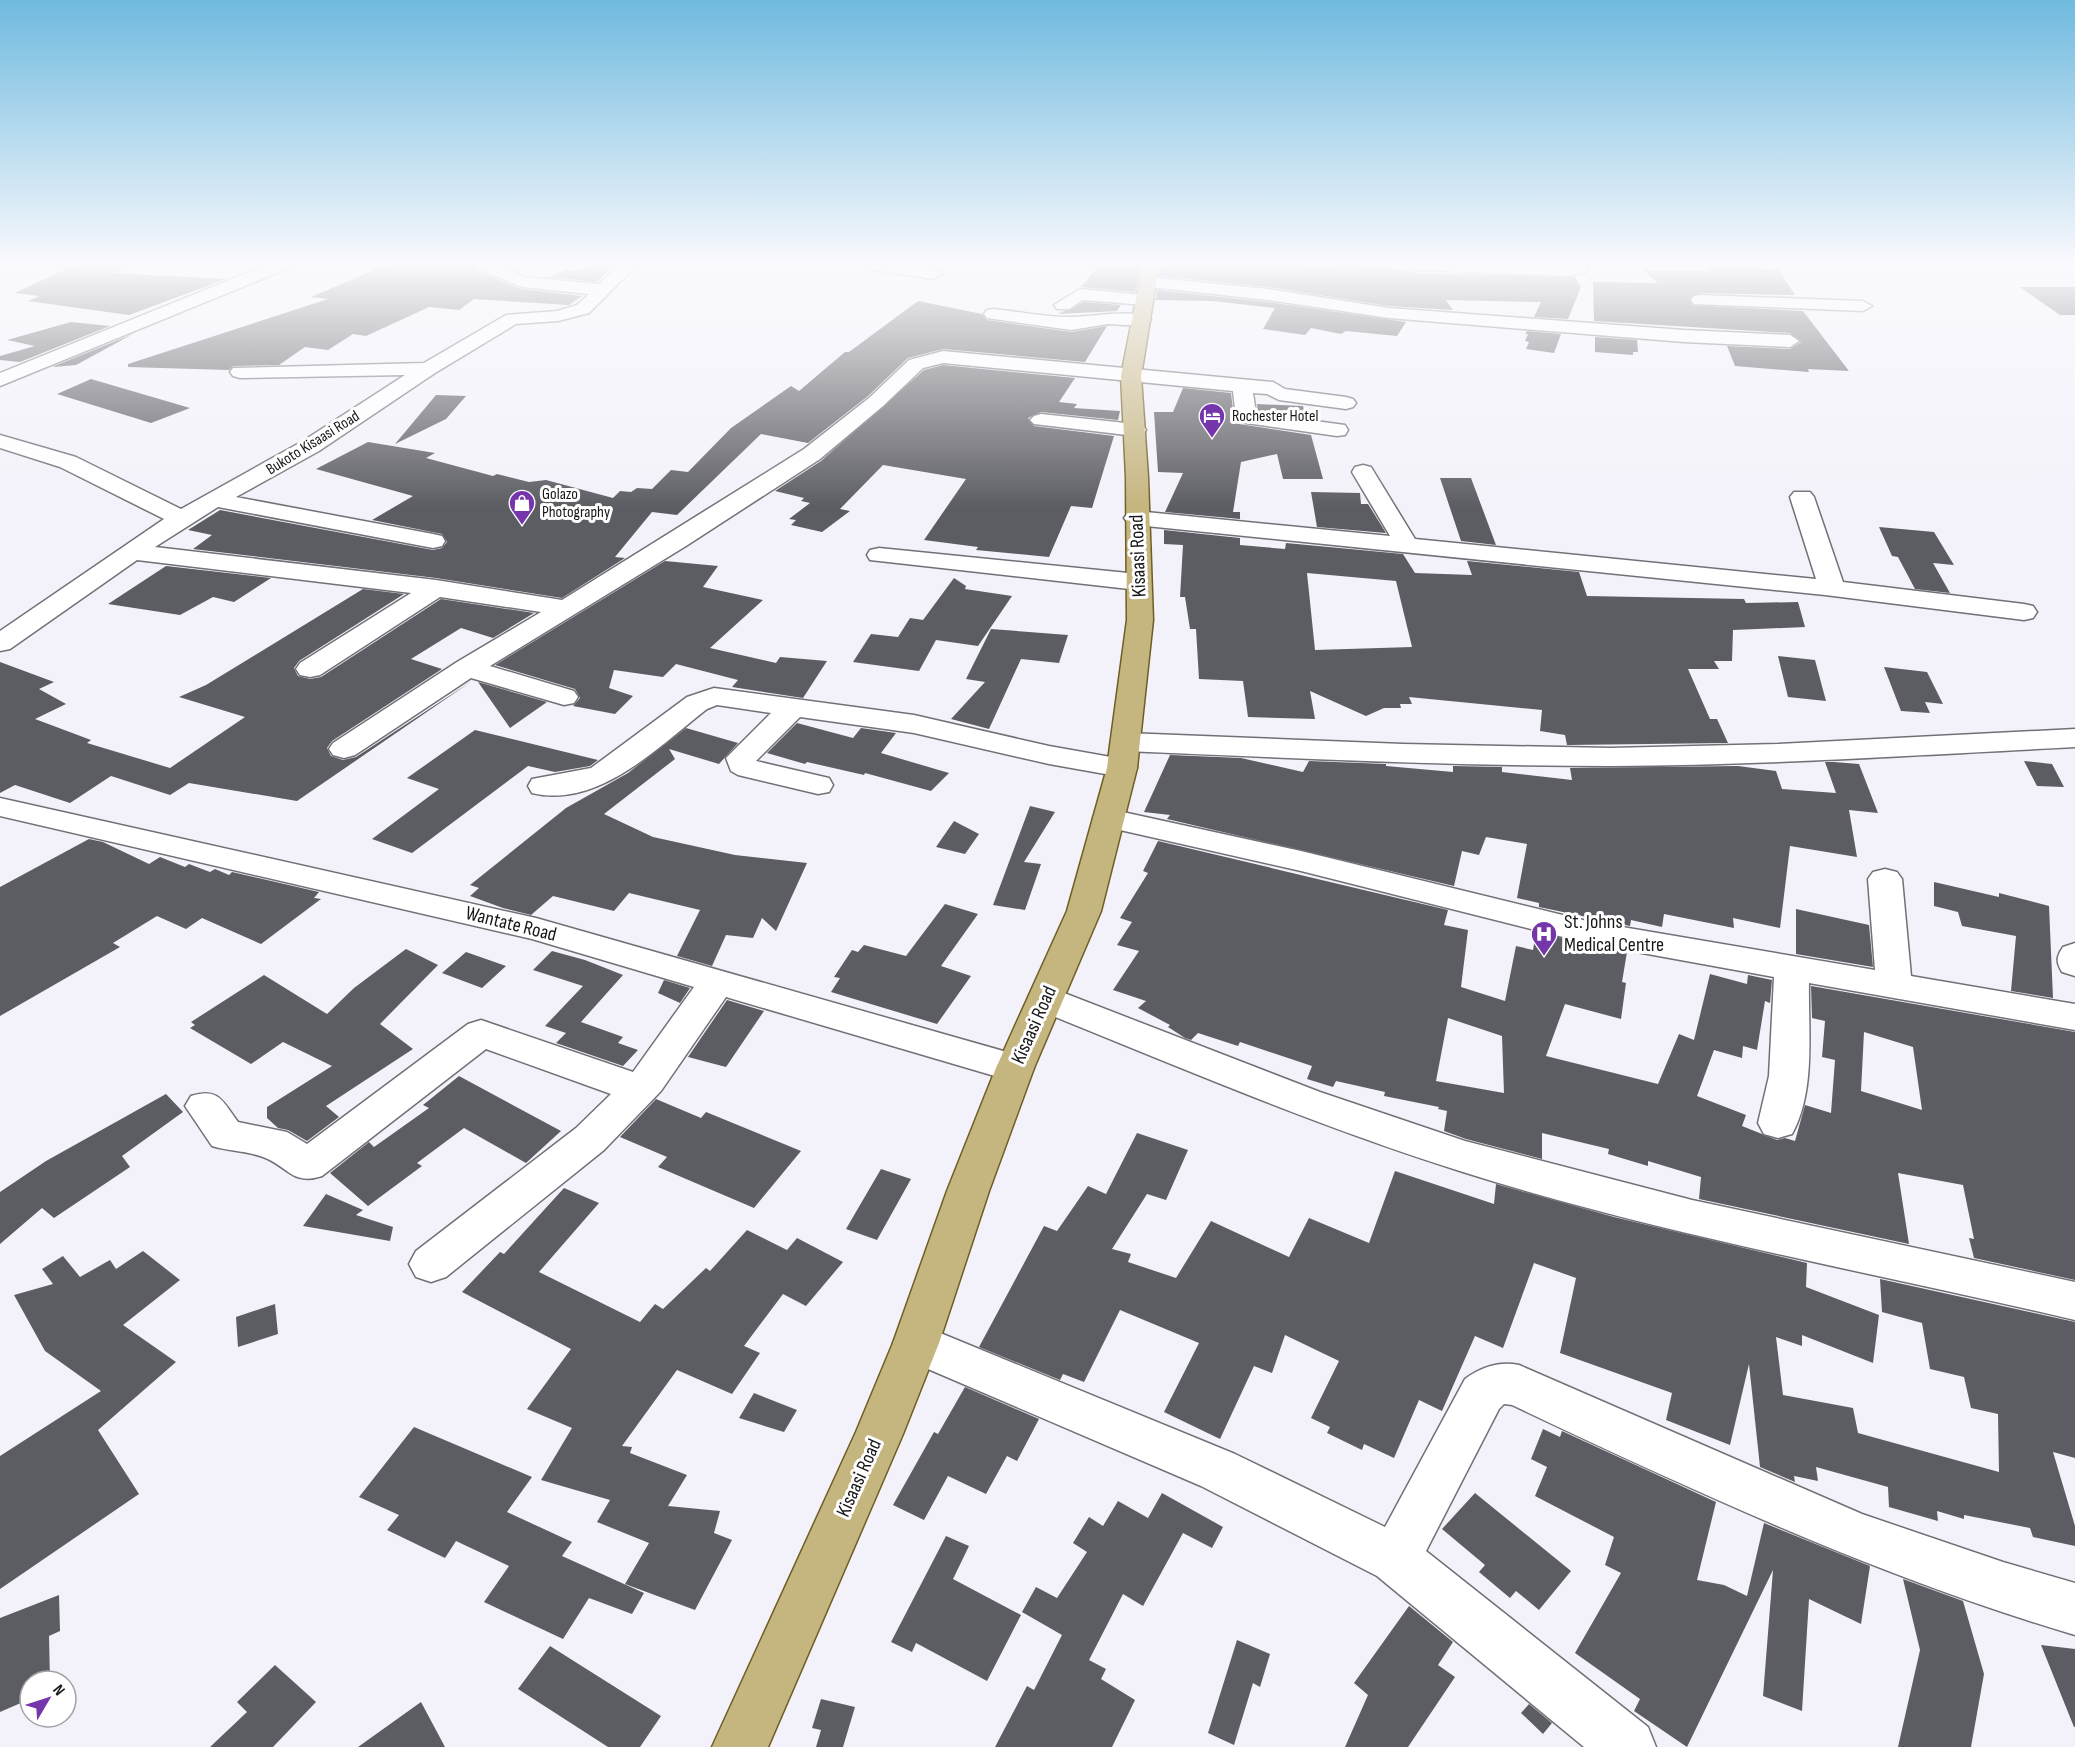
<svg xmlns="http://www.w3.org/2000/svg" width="2075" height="1747" font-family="'Sofia Sans Condensed',sans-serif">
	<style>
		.building { fill: #5c5d63; fill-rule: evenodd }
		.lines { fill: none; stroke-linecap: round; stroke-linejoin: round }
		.minor-casing { stroke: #717077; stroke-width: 3 }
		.major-casing { stroke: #6f5e24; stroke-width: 3 }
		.minor { fill: #fff; fill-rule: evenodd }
		.major { fill: #c5b57f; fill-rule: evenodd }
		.labels { text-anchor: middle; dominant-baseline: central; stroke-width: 6; stroke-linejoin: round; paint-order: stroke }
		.far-poi-label { font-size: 16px; fill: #171719; stroke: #fff; text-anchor: start }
		.far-street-label { font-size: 16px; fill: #171719; stroke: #fff }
		.street-label { font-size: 20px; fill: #171719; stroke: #fff }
		.poi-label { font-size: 20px; fill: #171719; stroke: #fff; text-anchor: start }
	</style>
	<rect width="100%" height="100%" fill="#f3f2fa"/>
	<path class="building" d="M77 264H133L113 273 226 279 129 315 28 301 40 296 15 293Z
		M389 264H471L475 270 521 289 582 296 569 305 474 299 459 310 429 307 366 336 353 334 328 350 305 347 279 365 233 366 229 370 128 367V364L328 299 311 297Z
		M590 264H615L596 282 550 277 566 269 576 271Z
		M1100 264 1141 265 1135 292 1081 287Z
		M1164 264H1306L1330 268 1335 264H1358L1415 273 1575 277 1581 287 1568 319 1534 317 1541 302 1446 300 1453 310 1389 306 1268 287 1159 276 1161 266 1164 267Z
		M1720 265 1779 270 1795 295 1700 293 1689 299 1692 305 1803 311 1849 371 1808 369 1809 372 1735 366 1727 346 1790 349 1801 342 1790 333 1594 321 1593 282 1658 283 1643 270 1708 271 1707 267Z
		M2020 287H2075V315H2060Z
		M1157 290 1268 302 1406 322 1397 336 1346 331 1341 334 1311 328 1305 335 1263 329 1275 308 1213 301 1156 300Z
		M918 301 982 314 987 320 1071 332 1107 326 1085 362 943 349 908 358 868 396 808 443 761 434 677 515 652 512 615 557 625 558 562 598 436 578 193 549 212 535 188 530 220 510 433 550 442 548 447 542 442 534 372 520 413 496 316 469 368 442 435 453 426 458 493 476 497 474 529 482 546 480 613 498 620 491 631 492 637 488 652 489 671 470 688 472 731 428 791 386 799 391 845 352H849Z
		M1084 302 1121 305 1117 311 1058 314Z
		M71 322 110 326 20 362 0 360V356L35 346 7 340Z
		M1527 331 1561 334 1554 353 1526 349 1529 342 1525 341 1528 334H1525Z
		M133 334 76 365 52 367Z
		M1595 337 1637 340 1638 352H1633V355L1595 352Z
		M943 365 1075 378 1059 402 1077 404 1074 408 1120 411 1118 420 1041 412 1028 418 1034 426 1114 436 1092 508 1071 506 1049 557 976 550 978 547 924 540 966 479 883 465 840 509 850 511 822 532 791 525 796 520 789 519 810 503 801 501 804 498 775 491 821 461 924 370Z
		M91 379 190 408 151 423 57 394Z
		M1183 388 1231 393 1234 418 1239 424 1311 435 1323 479H1283L1277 454 1241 462 1233 512H1240V519L1165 512 1183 473 1158 472 1154 412H1173Z
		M436 395 466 396 446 419 395 444Z
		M1257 404 1303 406 1306 417 1258 411Z
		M1440 478H1471L1496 545 1461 541Z
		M1311 492 1360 493 1361 504H1368L1386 533 1317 527Z
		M1879 527 1934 532 1954 565 1933 563 1950 593 1915 589 1898 557 1892 556Z
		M1164 530 1240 538V545L1285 549 1286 543 1403 554 1415 573 1472 575 1467 561 1579 572 1587 596 1744 599 1746 603 1798 602 1805 627 1733 630 1732 661H1714L1719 669H1688L1710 719H1717L1728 743 1567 745 1565 735 1540 731 1542 710 1409 697 1412 704H1400L1401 708H1384L1366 716 1310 691 1315 719 1248 717 1243 681 1199 679 1196 629H1190L1185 597H1180L1183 545 1164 544ZM1307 573 1396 581 1412 647 1315 650Z
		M665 561 718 566 703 587 763 600 710 648 776 663 780 657 827 661 803 698 732 687 738 680 676 664 663 677 614 670 609 688 633 696 615 714 573 706 580 698 575 689 495 665Z
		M166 566 271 578 234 602 213 597 180 615 108 604Z
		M954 578 966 586 965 589 1012 596 978 646 936 640 919 671 853 662 871 634 898 637 910 618 923 620Z
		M363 589 404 594 299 661 294 668 298 676 310 679 321 677 441 599 534 613 493 638 461 628 411 659 442 669 332 741 327 748 331 756 343 760 356 757 472 681 297 801 189 783 170 795 111 776 70 803 15 785 0 793V662L54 682 39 689 66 704 35 719 91 740 87 743 170 768 245 717 179 697 206 685Z
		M991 629 1068 635 1059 663 1021 659 989 729 951 719 985 682 966 679Z
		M1778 656 1815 660 1826 701 1788 697Z
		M1884 667 1927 672 1943 704 1925 702 1930 713 1901 711Z
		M478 682 547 702 510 728Z
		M797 723 853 738 861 728 896 733 881 753 949 773 931 791 865 773 864 775 807 762 805 764 767 753Z
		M686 728 738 743 719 764 669 749 675 759 604 814 653 837 735 855 807 863 776 931 762 918 753 938 726 935 712 966 677 956 700 910 629 893 614 911 553 896 531 915 503 908 470 896 479 888 470 885 566 808 628 773Z
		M475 730 598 760 590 766 555 772 528 766 412 853 372 839 439 789 407 778Z
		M1170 755 1241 758 1303 772 1309 761 1386 764V766L1453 772V766L1502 767V772L1572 780 1570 768 1738 766 1776 771 1782 789 1836 793 1825 762H1834L1859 764 1878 813 1849 810 1857 857 1790 846 1780 928 1733 918 1734 928 1664 914 1662 927 1631 920 1630 926 1539 907V903L1517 898 1527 844 1486 837 1479 855 1462 851 1454 886 1167 819 1170 815 1144 812Z
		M2024 761 2052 764 2064 787 2037 786Z
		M1030 806 1055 812 1024 862 1041 864 1025 910 993 905Z
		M954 821 979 834 965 854 936 847Z
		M89 839 103 842 149 864 160 857 185 867 189 864 210 872 215 869 229 875 232 872 319 892 314 898 321 899 261 944 202 918 186 929 157 916 113 943 120 947 0 1016V887Z
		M1158 841 1448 910 1444 925 1468 930 1461 987 1505 1001 1516 946 1533 950 1536 932 1627 952 1622 982 1626 983 1621 1019 1565 1004 1546 1056 1658 1084 1679 1034 1694 1040 1710 974 1747 984 1748 975 1772 980 1770 1003 1765 1001 1757 1050 1743 1046 1742 1058 1714 1050 1697 1096 1746 1115 1742 1126 1777 1140 1785 1138 1795 1141 1805 1105 1831 1113 1835 1060 1822 1057 1825 1021 1812 1018 1811 986 2075 1032V1280L1974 1258 1969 1238 1974 1239 1963 1185 1898 1173 1909 1244 1699 1199 1701 1177 1648 1161V1166L1608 1154 1609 1149 1542 1133V1159L1466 1139 1444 1131 1447 1111 1438 1109 1439 1107 1384 1096 1385 1092 1336 1081 1333 1087 1307 1079 1312 1066 1240 1042 1238 1046 1198 1033 1191 1040 1185 1038 1168 1027 1170 1025 1138 1008 1146 1001 1113 990 1139 951 1117 945 1132 922 1120 918 1148 873 1143 871ZM1448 1018 1502 1036 1504 1093 1436 1081ZM1864 1032 1913 1047 1922 1110 1861 1091Z
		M1934 882 1999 897V893L2049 906 2053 998 2011 991 2016 936 1962 926 1958 912 1934 906Z
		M945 904 978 914 941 966 971 976 937 1024 831 992 840 978 834 977 852 950 858 952 864 945 906 956Z
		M1796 909 1869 925 1873 967 1796 954Z
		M406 949 438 965 380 1024 413 1049 326 1106 339 1117 307 1141 288 1130 278 1128 267 1118V1107L332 1066 283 1042 251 1064 190 1028 195 1025 191 1022 264 975 327 1014 354 988Z
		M552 951 585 960 623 975 581 1022 623 1037 618 1043 638 1050 623 1066 556 1043 566 1033 545 1026 583 986 533 970Z
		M466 952 506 966 482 988 442 973Z
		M664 980 690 988 680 1003 658 993Z
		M727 1000 764 1011 726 1067 688 1057Z
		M459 1076 561 1131 526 1163 464 1128 417 1163 422 1166 368 1206 330 1173 369 1142 374 1147 429 1108 423 1105Z
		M166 1094 183 1112 122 1156 130 1167 54 1218 42 1208 0 1244V1192L46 1161Z
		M656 1099 701 1118 706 1112 801 1151 754 1208 658 1167 667 1157 620 1137Z
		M1137 1133 1188 1150 1166 1200 1147 1194 1112 1249 1131 1254 1128 1262 1176 1278 1211 1221 1289 1257 1309 1218 1369 1243 1395 1171 1494 1204 1496 1184 1614 1217 1807 1263 1806 1287 1879 1315 1873 1363 1802 1335V1346L1776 1337 1783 1395 1853 1408 1858 1433 1999 1472 1998 1414 1971 1408 1964 1377 1930 1369 1922 1323 1882 1312 1880 1279 2075 1322V1458L2053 1452 2075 1526V1546L2033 1537 2030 1528 1964 1515V1519L1937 1511 1938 1521 1889 1507 1888 1487 1816 1467 1818 1481 1794 1476 1795 1482 1760 1467 1749 1364 1730 1445 1666 1420 1672 1393 1560 1353 1576 1278 1534 1263 1503 1348 1475 1336 1442 1411 1419 1400 1394 1458 1364 1444 1362 1450 1327 1433 1330 1427 1311 1418 1339 1361 1285 1335 1272 1373 1254 1366 1220 1439 1164 1412 1199 1343 1120 1310 1084 1382 1063 1374 1060 1380 979 1347 1044 1226 1057 1231 1088 1186 1106 1194Z
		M881 1169 911 1179 877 1240 846 1229Z
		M564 1188 599 1203 539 1272 640 1322 655 1304 663 1309 706 1268 710 1271 747 1230 787 1250 797 1238 843 1262 806 1306 783 1294 744 1346 760 1353 732 1394 677 1370 622 1446 632 1447 630 1453 687 1475 668 1506 720 1511 714 1533 732 1540 695 1610 625 1584 649 1543 597 1522 610 1500 541 1480 572 1428 527 1409 571 1349 462 1292 500 1252 504 1254Z
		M326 1194 363 1210 356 1215 393 1227 390 1241 303 1226Z
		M143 1251 180 1280 123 1325 176 1362 98 1430 139 1494 0 1589V1456L101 1391 45 1351 14 1295 53 1284 42 1269 63 1256 80 1277 110 1260 116 1269Z
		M275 1304 278 1334 238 1347 236 1317Z
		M965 1387 1039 1419 1017 1461 1007 1456 986 1494 948 1476 924 1520 893 1505 934 1432 938 1434Z
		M754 1393 797 1410 784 1432 739 1418Z
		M414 1427 532 1477 507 1512 572 1542 562 1556 644 1593 632 1614 589 1598 563 1639 484 1602 509 1566 456 1541 445 1558 387 1530 399 1515 359 1497Z
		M1543 1429 1560 1437 1562 1431 1716 1502 1697 1580 1724 1585 1747 1596 1764 1523 1870 1566 1861 1624 1809 1599 1802 1711 1763 1696 1773 1570 1687 1747 1634 1711 1640 1699 1575 1653 1621 1573 1605 1565 1614 1537 1535 1496 1547 1467 1531 1459Z
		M1162 1493 1223 1527 1212 1548 1183 1533 1143 1606 1123 1594 1089 1660 1106 1669 1101 1679 1135 1700 1112 1747H995L1027 1686 1034 1690 1062 1635 1022 1612 1036 1587 1057 1598 1087 1552 1073 1543 1089 1517 1103 1526 1118 1501 1148 1518Z
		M1475 1493 1571 1571 1539 1610 1516 1591 1510 1598 1479 1572 1485 1565 1442 1529Z
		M946 1536 969 1546 953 1579 1021 1615 987 1681 916 1643 912 1652 891 1642Z
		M1903 1579 1963 1601 1984 1674 1971 1747H1898L1920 1650Z
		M59 1595 60 1631 49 1636 50 1681H30V1699L0 1712V1618Z
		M1409 1606 1453 1642 1438 1665 1455 1677 1408 1747H1345L1368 1695 1354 1683Z
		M1237 1640 1270 1654 1260 1687 1253 1683 1234 1745 1208 1733Z
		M2041 1645 2075 1649V1727H2074Z
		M550 1646 661 1716 640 1747H608L518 1689Z
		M275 1665 316 1702 273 1747H210L247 1712 237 1702Z
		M821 1699 855 1707 843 1747H816L821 1730 812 1728Z
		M421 1702 445 1747H358Z
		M1529 1704 1552 1723 1543 1734 1521 1713Z"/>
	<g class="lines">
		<g class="minor-casing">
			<path id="minor" d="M269 264H291L289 268 0 386V373Z
				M474 264H496L525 277 599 284 620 264H638L589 313 558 321 516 324 435 373 319 451 236 497 433 534 442 536 445 541 442 546 433 548 218 507 155 547 436 580 562 600 804 449 869 398 909 360 943 351 1273 382 1285 389 1346 397 1353 399 1356 403 1353 407 1346 409 1279 400 1267 394 1253 393 1256 413 1345 425 1348 430 1345 435 1337 436 1239 422 1236 418 1233 391 943 363 923 368 883 406 820 459 686 546 490 666 574 691 578 697 574 703 564 705 471 678 355 755 344 758 333 755 329 749 333 743 457 662 541 612 440 597 320 675 310 677 300 675 296 669 300 663 411 593 137 560 10 649 0 651V631L164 519 60 467 0 448V435L76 457 181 509 303 441 405 375 240 378 233 376 230 372 233 368 424 363 506 315 557 311 577 305 589 294 522 287 476 268Z
				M861 264C878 264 931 261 942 274L933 279 869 269Z
				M1385 264H1586L1588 268 1586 272 1567 276 1393 269Z
				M1147 277 1268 289 1389 308 1684 330 1790 335 1799 341 1790 347 1684 342 1389 318 1268 300 1141 286 1138 282Z
				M1080 289 1145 295 1154 300 1145 305 1083 300 1069 309H1057L1054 305Z
				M1700 295 1863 301 1872 306 1863 311 1694 304 1691 300 1694 296Z
				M993 309C1024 312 1056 320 1087 316 1100 315 1143 309 1151 320L1142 326 1108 324 1071 330 987 318 984 314 987 310Z
				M1041 414 1135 424 1143 425 1146 430 1143 435 1135 436 1034 424 1030 420 1034 416Z
				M1363 465 1371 467 1415 539 1816 579 1790 497 1794 492H1810L1814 497 1843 582 2024 604 2033 606 2037 612 2033 618 2024 620 1825 595 1136 525 1128 523 1124 518 1128 513 1136 511 1390 536 1352 472 1355 467Z
				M879 548 1138 574 1147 577 1151 582 1147 587 1138 590 870 560 867 555 870 550Z
				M714 688 914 715 1049 746 1122 759 1133 762 1137 768 1133 774 1122 777 1049 764 914 733 800 717 756 761 829 778 833 785 829 792 818 794 738 775 731 771 726 758 771 713 717 705 707 709C659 746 599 809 532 793L528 786 532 779 591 768 687 697Z
				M2075 729V747C1921 755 1767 765 1613 766 1450 766 1288 758 1126 751L1116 748 1111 742 1116 736 1126 733 1403 744 1610 748 1778 744Z
				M0 798 536 918 1028 1058 1034 1068 1028 1078 1015 1082 726 997 661 1091 604 1150 446 1277 431 1282 416 1277 409 1264 416 1251 576 1128 611 1094 486 1049 322 1176C292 1186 288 1166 263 1157 247 1151 228 1151 212 1146L185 1106 191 1096C219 1087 223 1102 238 1122L287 1132 307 1144 468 1024 481 1020 633 1072 694 987 532 939 0 816Z
				M1109 809 1301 851 1587 921 1875 970 1868 879 1873 872 1885 869 1897 872 1902 879 1911 976 2075 1004V1030L1809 983C1808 1030 1816 1091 1792 1134L1778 1138 1764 1134 1758 1123 1769 1076 1774 977 1587 943 1301 871 1098 825 1093 818 1098 811Z
				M2075 943V976L2062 972C2056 962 2056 957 2063 947Z
				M1046 986 1320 1092 1465 1141 1692 1200 2075 1282V1320C1871 1272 1663 1235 1463 1172 1316 1126 1175 1065 1033 1008L1028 999 1033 990Z
				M916 1323 1235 1454 1385 1527 1465 1379C1481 1367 1500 1361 1519 1365L1862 1514 2003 1562 2075 1583V1635C1879 1577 1696 1492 1512 1405L1504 1404 1499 1409 1426 1551 1648 1727 1656 1747H1584L1377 1576 1201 1486 900 1357 893 1343 900 1329Z"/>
		</g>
		<g class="major-casing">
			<path id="major" d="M1143 264H1159L1141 376 1148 477 1153 620 1137 768 1101 911 1034 1068 989 1191 939 1343 903 1434 768 1747H712L856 1432 893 1343 947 1191 996 1068 1067 911 1107 768 1127 620 1126 477 1121 376Z"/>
		</g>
		<use href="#minor" class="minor"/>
		<use href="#major" class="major"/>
	</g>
	<linearGradient id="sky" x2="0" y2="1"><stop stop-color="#6fbadf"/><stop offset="0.52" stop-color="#faf9fd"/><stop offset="1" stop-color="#faf9fd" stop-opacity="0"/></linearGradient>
	<rect width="2075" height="508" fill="url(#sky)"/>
	<defs>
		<g id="hotel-pin" transform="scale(1.35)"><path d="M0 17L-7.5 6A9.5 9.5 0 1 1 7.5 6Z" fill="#7536ab" stroke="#fff"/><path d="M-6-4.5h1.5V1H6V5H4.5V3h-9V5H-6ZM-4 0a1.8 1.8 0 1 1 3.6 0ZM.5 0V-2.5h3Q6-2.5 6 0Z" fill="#fff"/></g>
		<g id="shop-pin" transform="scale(1.35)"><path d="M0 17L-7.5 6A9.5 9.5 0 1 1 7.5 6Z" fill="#7536ab" stroke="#fff"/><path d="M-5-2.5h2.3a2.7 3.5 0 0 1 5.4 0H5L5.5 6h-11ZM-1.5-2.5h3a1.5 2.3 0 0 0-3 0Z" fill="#fff"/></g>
		<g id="hospital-pin" transform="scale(1.35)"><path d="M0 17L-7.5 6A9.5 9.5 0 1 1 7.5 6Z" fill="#7536ab" stroke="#fff"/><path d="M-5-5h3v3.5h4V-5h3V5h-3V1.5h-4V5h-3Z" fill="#fff"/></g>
	</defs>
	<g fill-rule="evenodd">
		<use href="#hotel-pin" x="1212" y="416"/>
		<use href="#shop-pin" x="522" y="503"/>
		<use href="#hospital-pin" x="1544" y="934"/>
	</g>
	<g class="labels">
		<g class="far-poi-label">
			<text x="1232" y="416">Rochester Hotel</text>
			<text x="542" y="494">Golazo<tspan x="542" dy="18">Photography</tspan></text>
		</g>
		<g class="far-street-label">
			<text transform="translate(313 443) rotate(-32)">Bukoto Kisaasi Road</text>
		</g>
		<g class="street-label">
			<text transform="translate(1138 556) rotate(-92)">Kisaasi Road</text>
			<text transform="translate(511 924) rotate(14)">Wantate Road</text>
			<text transform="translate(1034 1025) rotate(-66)">Kisaasi Road</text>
			<text transform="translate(859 1478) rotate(-66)">Kisaasi Road</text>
		</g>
		<g class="poi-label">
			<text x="1564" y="922">St. Johns<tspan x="1564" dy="23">Medical Centre</tspan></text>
		</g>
	</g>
	<g transform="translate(48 1699) rotate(51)"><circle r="28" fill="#ffffff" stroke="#a2a2a3" stroke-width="1.5"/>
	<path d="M0-4.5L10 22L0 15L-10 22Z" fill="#7536ab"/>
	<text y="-9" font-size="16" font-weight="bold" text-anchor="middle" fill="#171719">N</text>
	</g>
</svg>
